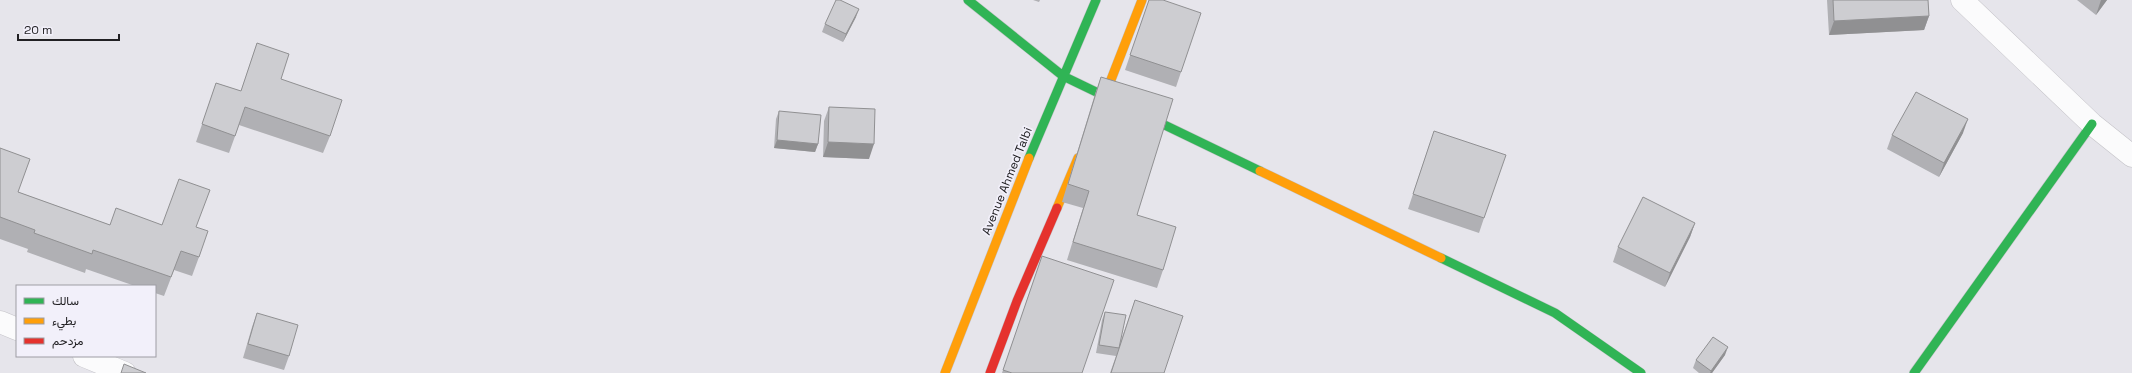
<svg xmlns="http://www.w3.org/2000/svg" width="2132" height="373" font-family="'Space Grotesk',Vazirmatn,sans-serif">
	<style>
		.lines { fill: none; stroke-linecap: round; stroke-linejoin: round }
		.street-casing { stroke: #c4c3c8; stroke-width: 23 }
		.fast-casing { stroke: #c4c3c8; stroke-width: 10 }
		.slow-casing { stroke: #c4c3c8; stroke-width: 10 }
		.jam-casing { stroke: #c4c3c8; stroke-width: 10 }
		.street { stroke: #fbfbfc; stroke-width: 22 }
		.fast { stroke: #30b455; stroke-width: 9 }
		.slow { stroke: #ff9f0a; stroke-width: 9 }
		.jam { stroke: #e5322d; stroke-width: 9 }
		.wall { fill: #b0b0b4 }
		.shaded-wall { fill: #909092 }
		.building { fill: #cdcdd1; stroke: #909092 }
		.labels { text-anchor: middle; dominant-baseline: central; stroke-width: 3.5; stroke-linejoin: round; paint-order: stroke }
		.street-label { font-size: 12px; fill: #212023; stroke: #f2f0fa }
	</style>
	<rect width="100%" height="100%" fill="#e6e5eb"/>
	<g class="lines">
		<g class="street-casing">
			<path id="street" d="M1962 0 2092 124 2132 156
				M0 322 17 329
				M84 356 125 373"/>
		</g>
		<g class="fast-casing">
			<path id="fast" d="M968 0 1063 76 1260 171
				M1029 158 1096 0
				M1441 258 1555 313 1641 373
				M1914 373 2092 124"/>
		</g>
		<g class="slow-casing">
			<path id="slow" d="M1100 108 1142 0
				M1260 171 1441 258
				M1057 208 1078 158
				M945 373 1029 158"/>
		</g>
		<g class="jam-casing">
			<path id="jam" d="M990 373 1017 301 1057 208"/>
		</g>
		<use href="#street" class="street"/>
		<use href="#fast" class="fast"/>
		<use href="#slow" class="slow"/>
		<use href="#jam" class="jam"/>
	</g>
	<path class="wall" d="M1033 0H1040L1039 2Z
		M1149 0 1181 72 1176 87 1125 70Z
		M1827 0H1928L1929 16 1924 30 1829 35Z
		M2077 0H2107L2096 15Z
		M856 17 843 42 822 32 825 24Z
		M257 43 281 79 330 136 323 153 239 125 229 153 196 142 216 83 241 91Z
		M1101 77 1137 215 1163 270 1157 288 1067 260 1083 208 1062 202 1095 94Z
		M829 107 869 159 823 157 824 121Z
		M779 111 818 144 815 152 774 148 776 119Z
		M1963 133 1939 177 1887 149 1892 135Z
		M1429 146 1484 218 1479 233 1408 209Z
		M0 148 18 192 110 225H162L196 227 199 257 192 276 174 270 164 296 155 293V286H135L86 269 85 273 27 252 28 249 0 239Z
		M1695 223 1690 237 1665 287 1613 262 1618 247Z
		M1042 256 1082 373H1002Z
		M1135 300 1164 373H1110L1116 356 1096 353 1102 320 1105 312 1119 346Z
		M257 313 289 356 284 370 243 358 252 327Z
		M1725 355 1712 373H1699L1693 368 1696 360Z"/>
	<path class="shaded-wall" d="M2101 0H2107L2096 15Z
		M859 9 856 17 843 42 846 34Z
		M1929 16 1924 30 1829 35 1834 21Z
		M1968 119 1963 133 1939 177 1944 163Z
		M777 140 818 144 815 152 774 148Z
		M828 142 874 144 869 159 823 157Z
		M1695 223 1690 237 1665 287 1670 273Z
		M1728 347 1725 355 1712 373H1710L1711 371Z"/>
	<path class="building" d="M836 0H840L859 9 846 34 825 24Z
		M1149 0H1163L1201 13 1181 72 1130 55Z
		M1833 0H1928L1929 16 1834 21Z
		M257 43 289 54 281 79 342 100 330 136 245 107 235 136 202 124 216 83 241 91Z
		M1101 77 1173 99 1137 215 1176 227 1163 270 1073 242 1089 191 1068 184Z
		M1916 92 1968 119 1944 163 1892 135Z
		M829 107 875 109 874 144 828 142Z
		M779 111 821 115 818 144 777 140Z
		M1434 131 1506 155 1484 218 1413 194Z
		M0 148 30 159 18 192 110 225 116 208 162 225 179 179 210 190 196 227 208 231 199 257 181 251 171 277 93 250 92 254 34 233 35 230 0 217Z
		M1643 197 1695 223 1670 273 1618 247Z
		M1042 256 1114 280 1082 373H1012L1003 370Z
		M1135 300 1183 316 1164 373H1111Z
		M1105 312 1126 315 1119 348 1099 345Z
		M257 313 298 325 289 356 248 344Z
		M1713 337 1728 347 1711 371 1696 360Z
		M124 364 146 373H121Z"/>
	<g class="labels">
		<g class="street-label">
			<text transform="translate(1007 181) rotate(-68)">Avenue Ahmed Talbi</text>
		</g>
	</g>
	<rect x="16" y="285" width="140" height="72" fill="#f2f0fa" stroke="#9e9da4"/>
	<rect x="24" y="298" width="20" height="6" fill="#30b455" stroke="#9e9da4"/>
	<text x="52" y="305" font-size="12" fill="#212023">سالك</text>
	<rect x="24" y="318" width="20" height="6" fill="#ff9f0a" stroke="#9e9da4"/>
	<text x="52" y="325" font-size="12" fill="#212023">بطيء</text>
	<rect x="24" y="338" width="20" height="6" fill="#e5322d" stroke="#9e9da4"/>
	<text x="52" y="345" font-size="12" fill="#212023">مزدحم</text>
	<path d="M18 34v6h101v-6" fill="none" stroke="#212023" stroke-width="2"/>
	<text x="24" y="34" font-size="12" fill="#212023" stroke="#f2f0fa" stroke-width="3" paint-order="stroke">20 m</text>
</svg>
